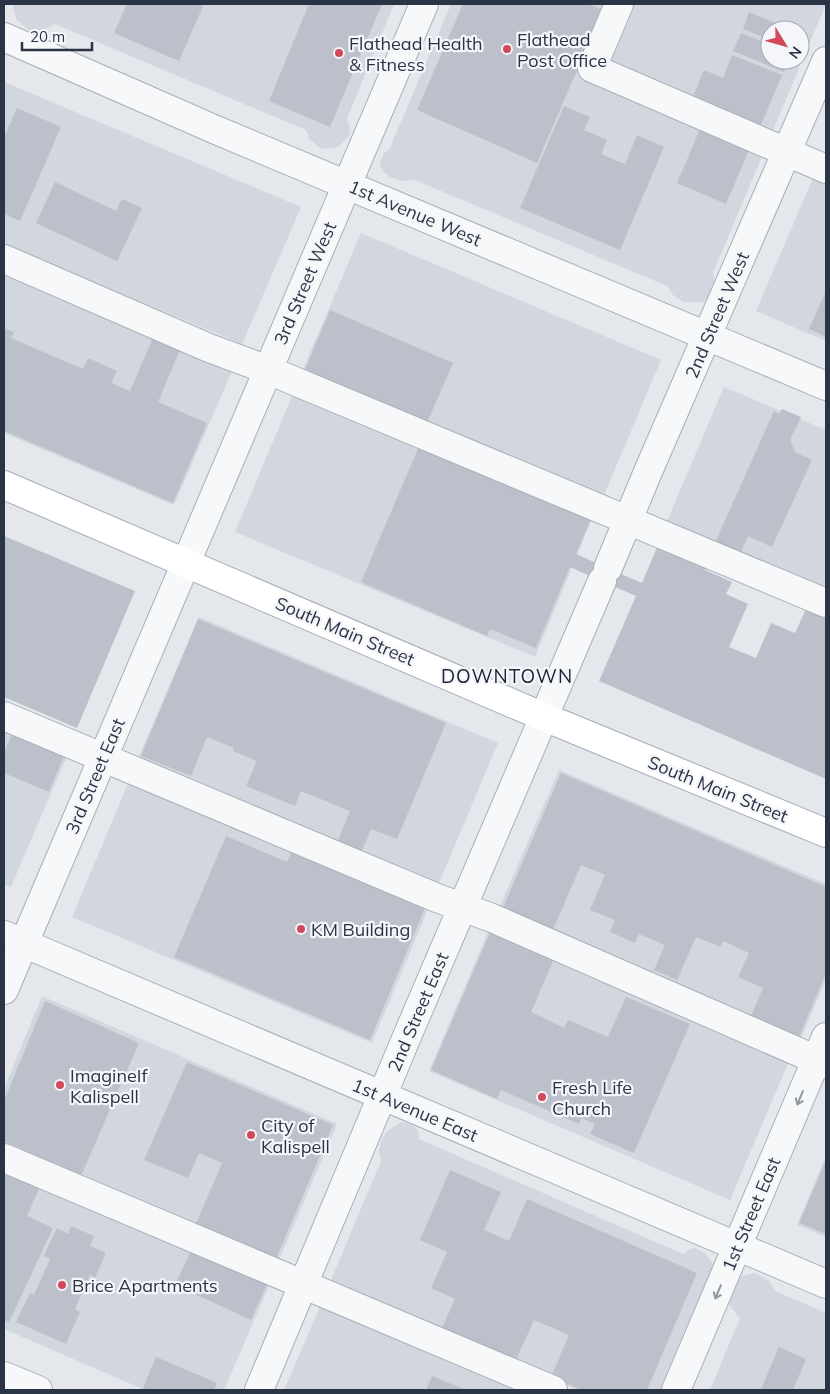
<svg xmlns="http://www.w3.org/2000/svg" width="830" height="1394" font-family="Mulish,sans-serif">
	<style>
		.built { fill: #d2d6de; fill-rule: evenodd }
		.building { fill: #bbc0ca }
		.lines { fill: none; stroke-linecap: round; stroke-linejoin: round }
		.minor-casing { stroke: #a9aeb7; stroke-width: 30 }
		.major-casing { stroke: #a3abb8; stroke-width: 30 }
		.minor { stroke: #f7f8fa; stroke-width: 28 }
		.major { stroke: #fff; stroke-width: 28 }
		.oneway { stroke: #9196a0 }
		.poi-dot { fill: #d1495b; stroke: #f4f6f9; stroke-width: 2 }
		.labels { text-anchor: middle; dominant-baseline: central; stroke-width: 4.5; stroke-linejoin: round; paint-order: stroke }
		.poi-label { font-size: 18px; fill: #2b3445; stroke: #f4f6f9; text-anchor: start }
		.street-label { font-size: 18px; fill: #2b3445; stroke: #f4f6f9 }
		.neighbourhood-label { font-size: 19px; letter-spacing: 1px; fill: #1d2536; stroke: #f4f6f9 }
	</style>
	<rect width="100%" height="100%" fill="#e4e7ec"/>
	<path class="built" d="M15 4H394L347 119 350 128 349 136 338 147 322 149 310 140 306 130 55 24 42 31H30L16 19 13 7Z
		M451 4H826L713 273 715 282 708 299 701 302H683L673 295 667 286 415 180 401 181 390 177 383 171 380 166V162L384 153 389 150ZM770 30H800V60H770Z
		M4 82 301 207 242 344 4 245Z
		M817 169 826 173V341L756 311Z
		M361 233 661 360 602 500 301 374Z
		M4 263 236 362 174 505 4 433Z
		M724 387 826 430V597L664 528Z
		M295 389 594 514 535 657 235 532Z
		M199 617 498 743 436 890 136 763Z
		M4 723 69 751 11 887 4 884Z
		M559 770 826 884V979L799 1043 497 913Z
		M132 774 432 900 372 1043 72 917Z
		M491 925 792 1054 730 1200 429 1071Z
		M42 996 337 1124 276 1267 4 1149V1089Z
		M401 1122 410 1124 418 1130 419 1139 683 1254 688 1250 695 1248 705 1253 714 1265 715 1275 666 1390H577L359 1297 331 1283V1280L381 1161 379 1150 381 1141 386 1132Z
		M826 1156V1237L797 1225Z
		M4 1163 272 1279 224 1390H145L4 1329Z
		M755 1273 770 1281 775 1291 826 1313V1390H710L740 1318 728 1303 735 1282 742 1276Z
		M322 1302 538 1390H284Z"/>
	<path class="building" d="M127 4H204L179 61 114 33Z
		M309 4H382L330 127 269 101Z
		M463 4H588L603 10 537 163 417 110Z
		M749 12 792 30H770V40L743 29Z
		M741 33 770 45V60H788L784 72 733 51Z
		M732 55 782 75 761 125 693 97 704 70 723 78Z
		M564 106 590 117 584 130 607 140 601 154 625 164 637 135 664 147 620 250 520 208Z
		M17 108 61 127 20 221 4 214V137Z
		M704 120 753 141 726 204 677 183Z
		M55 182 116 211 122 199 142 208 117 261 36 223Z
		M826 291V337L809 329Z
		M330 310 453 363 426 425 304 372Z
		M4 328 14 332 11 338 83 369 88 358 117 371 111 383 130 391 155 333 182 345 158 402 207 423 173 503 4 431Z
		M782 409 801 417 790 440 795 452 812 460 772 547 748 536 739 556 714 545 774 411 779 414Z
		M420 444 592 517 576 554 637 581 642 583 658 545 707 566 705 570 732 582 726 594 748 604 729 647 756 658 771 623 795 633 806 609 826 618V779L599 681 636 596 570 567 536 648 490 629 487 636 361 582Z
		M4 536 135 591 77 728 4 697Z
		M198 619 446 723 397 839 371 829 360 855 336 845 350 811 301 791 295 806 246 786 257 761 233 751 234 748 207 737 191 776 141 756Z
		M14 729 66 751 49 792 4 773V753Z
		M561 773 826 887V973L799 1037 751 1016 763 988 738 977 749 953 723 941 721 947 696 937 677 980 654 970 665 945 639 934 635 943 610 932 615 920 590 910 605 875 581 865 552 932 502 910Z
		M226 836 287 862 295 845 428 901 370 1040 174 957Z
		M491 930 555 957 531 1012 564 1028 568 1020 608 1037 626 997 690 1024 634 1153 590 1134 595 1124 581 1118 579 1124 501 1090 497 1099 431 1070Z
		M45 1001 139 1043 81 1176 4 1141V1101Z
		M187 1062 333 1125 276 1259 195 1226 222 1163 199 1153 188 1178 144 1160Z
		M826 1160V1234L799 1223Z
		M4 1170 42 1182 27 1216 53 1228 9 1322 4 1320Z
		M450 1170 501 1192 484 1230 509 1241 527 1199 697 1273 647 1390H582L551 1377 569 1335 534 1320 516 1360 442 1328 455 1299 431 1288 447 1252 420 1240Z
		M71 1226 94 1236 90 1246 106 1253 95 1278 90 1275 75 1309 80 1312 66 1344 16 1322 30 1293 34 1295 50 1259 44 1256 57 1228 68 1234Z
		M193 1246 269 1280 251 1320 175 1285Z
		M779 1347 806 1359 793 1390H764L761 1389Z
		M156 1357 217 1383 214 1390H147L143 1388Z
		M432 1376 466 1390H426Z"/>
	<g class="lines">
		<g class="minor-casing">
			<path id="minor" d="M619 4 592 68 826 169
				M4 37 216 130 826 386
				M4 259 209 348 268 370 826 603
				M608 568 647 474 826 61
				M4 716 437 898 492 918 826 1064
				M4 935 826 1284
				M4 990 424 4
				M4 1158 553 1390
				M4 1376 38 1390
				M259 1390 408 1034 602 581
				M676 1390 826 1037"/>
		</g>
		<g class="major-casing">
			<path id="major" d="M4 485 544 717 826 833"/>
		</g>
		<use href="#minor" class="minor"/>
		<use href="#major" class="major"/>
	</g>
	<defs><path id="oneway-shaft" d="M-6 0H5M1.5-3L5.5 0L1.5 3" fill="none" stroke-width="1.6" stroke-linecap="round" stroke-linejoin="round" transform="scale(1.25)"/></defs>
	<g class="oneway">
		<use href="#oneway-shaft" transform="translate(800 1098) rotate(113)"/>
		<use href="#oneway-shaft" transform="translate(718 1292) rotate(113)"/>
	</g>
	<g class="poi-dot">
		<circle cx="507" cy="49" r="5"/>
		<circle cx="339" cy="53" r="5"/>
		<circle cx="301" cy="929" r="5"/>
		<circle cx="60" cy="1085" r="5"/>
		<circle cx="542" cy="1097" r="5"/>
		<circle cx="251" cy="1135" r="5"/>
		<circle cx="62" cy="1285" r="5"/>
	</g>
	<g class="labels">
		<g class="poi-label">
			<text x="517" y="39">Flathead<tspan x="517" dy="21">Post Office</tspan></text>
			<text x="349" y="43">Flathead Health<tspan x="349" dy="21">&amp; Fitness</tspan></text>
			<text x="311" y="929">KM Building</text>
			<text x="70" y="1075">ImagineIf<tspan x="70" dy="21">Kalispell</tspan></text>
			<text x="552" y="1087">Fresh Life<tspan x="552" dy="21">Church</tspan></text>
			<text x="261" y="1125">City of<tspan x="261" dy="21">Kalispell</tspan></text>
			<text x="72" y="1285">Brice Apartments</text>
		</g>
		<g class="street-label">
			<text transform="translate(415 213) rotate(23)">1st Avenue West</text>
			<text transform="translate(305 283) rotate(-67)">3rd Street West</text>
			<text transform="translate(717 315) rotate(-67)">2nd Street West</text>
			<text transform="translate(345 631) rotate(23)">South Main Street</text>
			<text transform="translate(95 776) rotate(-67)">3rd Street East</text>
			<text transform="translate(718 789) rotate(22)">South Main Street</text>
			<text transform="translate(418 1012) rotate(-67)">2nd Street East</text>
			<text transform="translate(415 1110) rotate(23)">1st Avenue East</text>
			<text transform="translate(751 1214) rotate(-67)">1st Street East</text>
		</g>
		<g class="neighbourhood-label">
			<text x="507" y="676">DOWNTOWN</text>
		</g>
	</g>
	<rect width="830" height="1394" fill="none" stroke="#2b3445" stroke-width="10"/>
	<g transform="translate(785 45) rotate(127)"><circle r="24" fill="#f4f6f9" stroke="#a4a8b1"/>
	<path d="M0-4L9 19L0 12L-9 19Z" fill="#d1495b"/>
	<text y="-8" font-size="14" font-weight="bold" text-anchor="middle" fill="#2b3445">N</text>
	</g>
	<path d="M22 42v8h70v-8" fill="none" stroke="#2b3445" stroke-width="2.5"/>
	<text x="30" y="42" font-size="15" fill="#2b3445" stroke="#f4f6f9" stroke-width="4" paint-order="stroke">20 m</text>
</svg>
